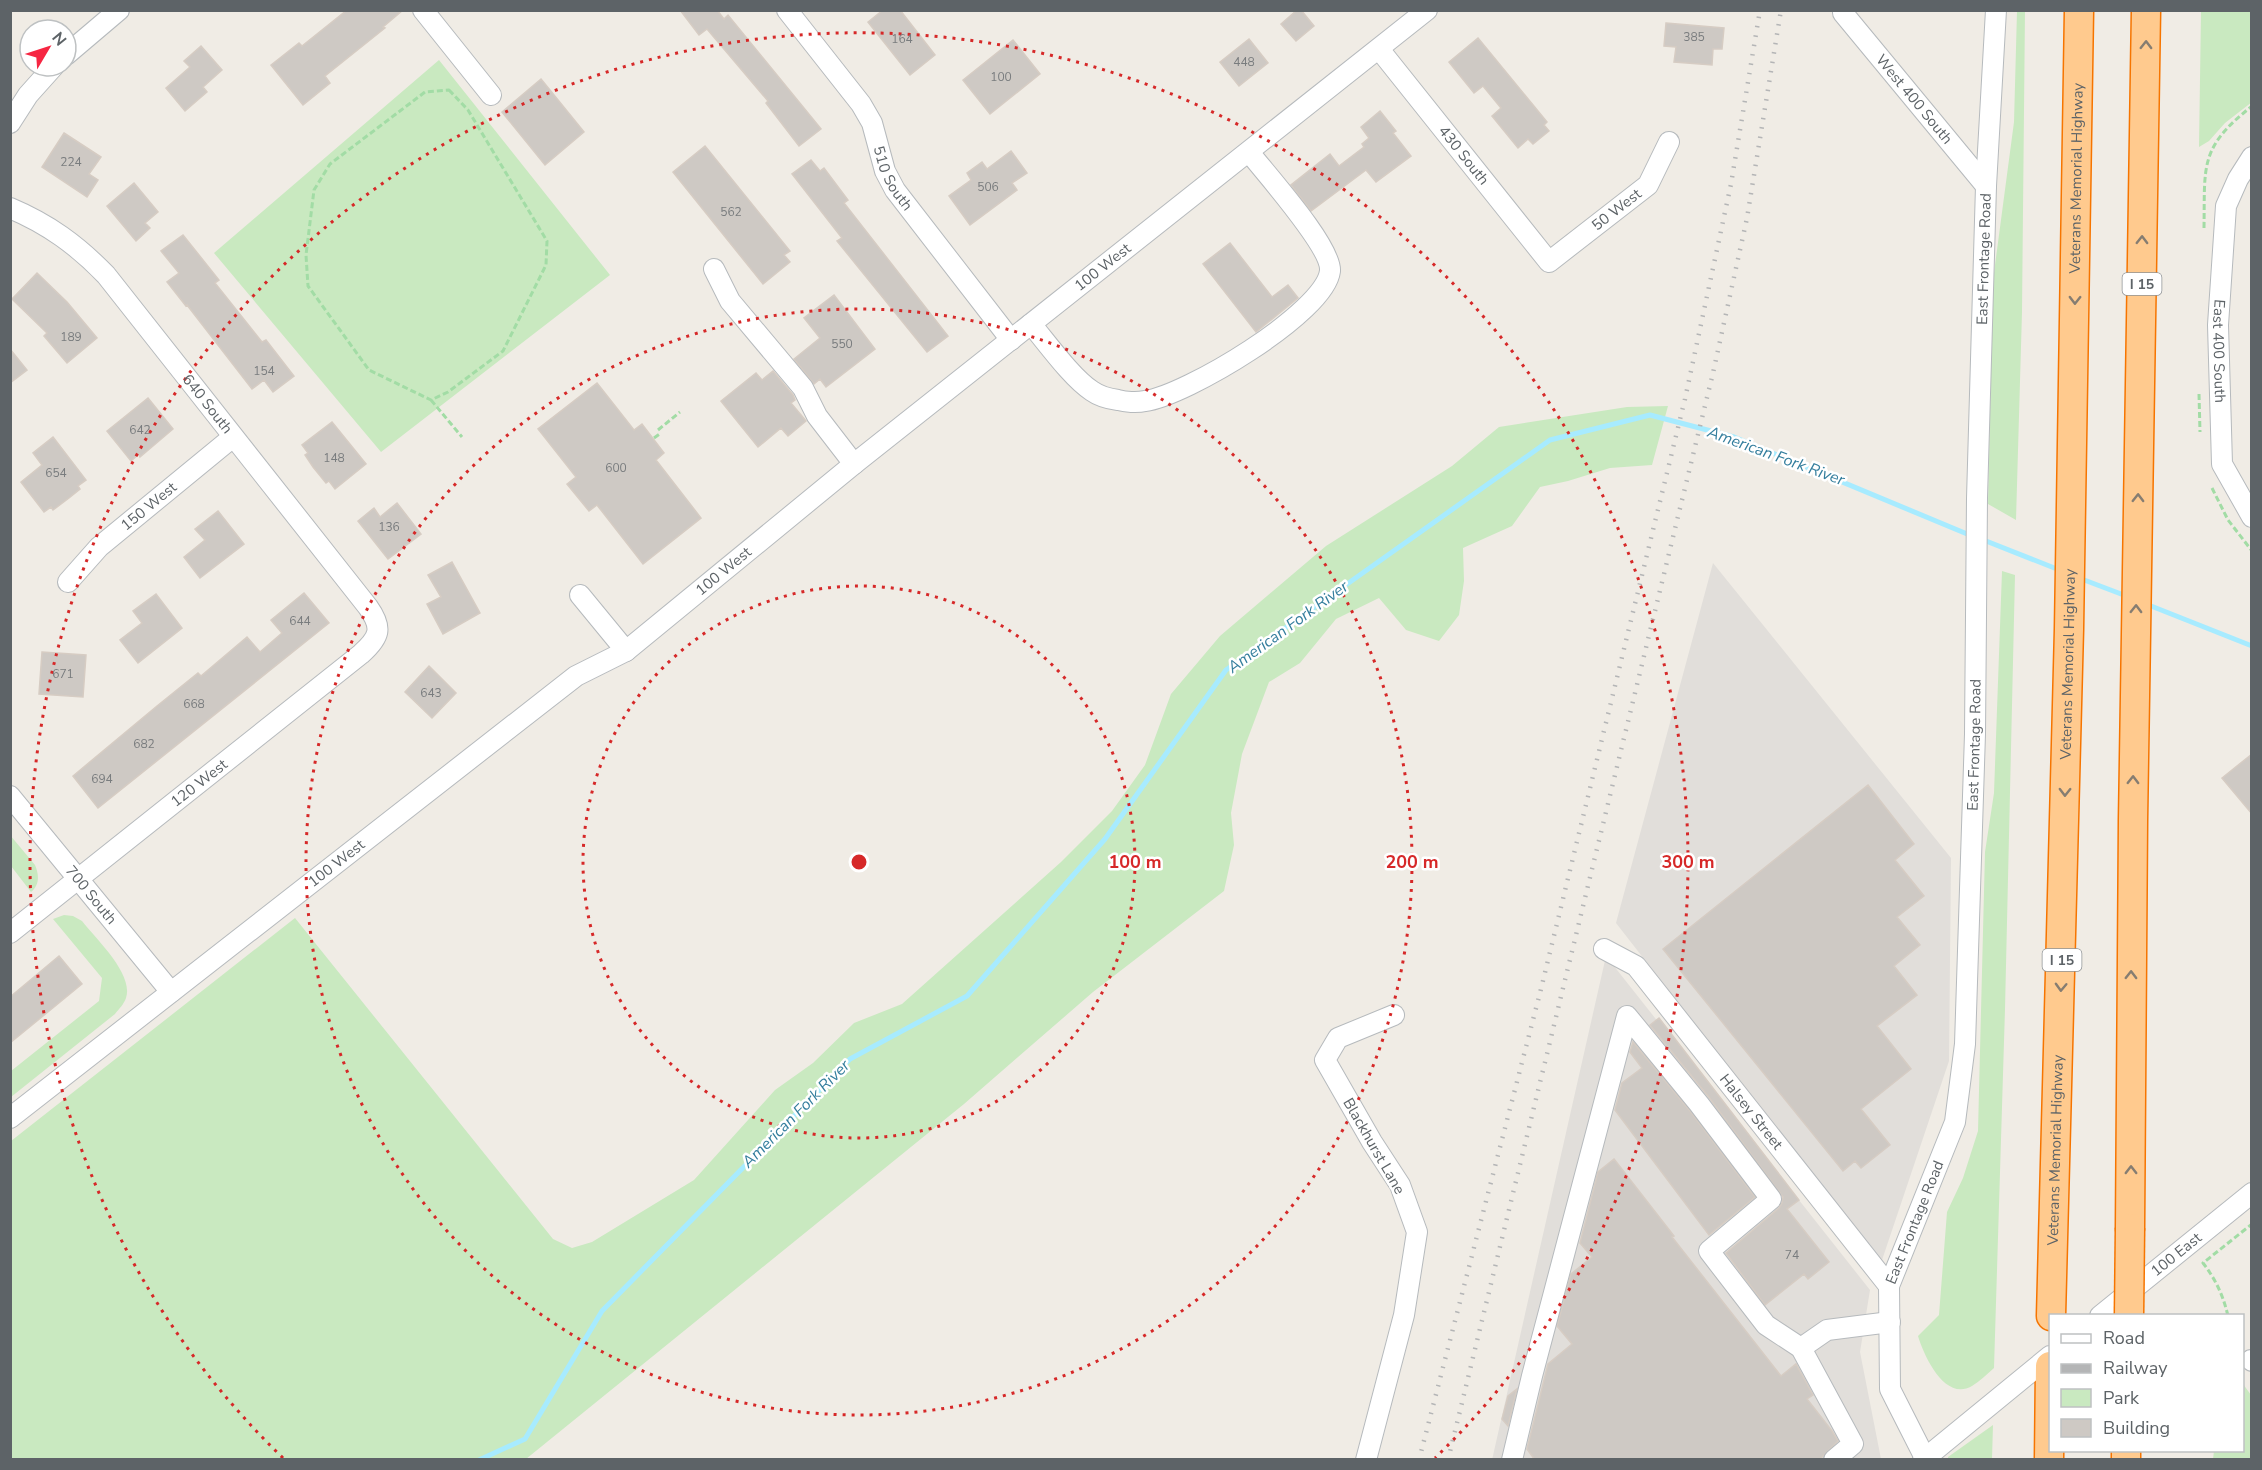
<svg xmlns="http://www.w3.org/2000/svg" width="2262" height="1470" font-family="'Nunito Sans',sans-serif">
<rect width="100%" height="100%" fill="#f0ece5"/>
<path fill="#e1deda" d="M1713,563l238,295 -2,203 -68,202 -265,-340z
M1606,956l264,334 -10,62 21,107 -389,1z"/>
<path fill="#c9e9c0" d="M2017,11h8l-3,301 -6,208 -28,-16 5,-224 21,-158z
M2201,11h50l1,91 -27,21 -16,18 -10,6z
M439,60l171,215 -229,177 -167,-199z
M1668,406l-16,59 -42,3 -42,13 -28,6 -28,39 -49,22 1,33 -5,34 -20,26 -33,-11 -27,-32 -43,21 -36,44 -31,19 -27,72 -11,59 3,32 -10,46 -131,101 -129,112 -438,355h-515v-318l284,-223 258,321 19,9 20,-6 102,-62 81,-90 38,-27 41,-40 48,-19 159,-142 51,-51 33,-46 26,-71 49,-58 106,-90 126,-80 47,-39 128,-20z
M2002,571l13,4 -10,434 -11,359c-7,6 -14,13 -22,18 -27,16 -48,-30 -54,-50l21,-21 8,-103 16,-34 15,-47 7,-279 9,-59z
M10,835l25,30c4,9 5,20 -4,27l-20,-26z
M64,915l9,1 9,5c14,18 52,53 44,77 -2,6 -7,11 -11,16l-104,83v-26l88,-70 3,-23 -49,-59z
M2243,1384l8,11v64h-38l1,-8 28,-1z
M1993,1425l-1,34h-44v-2z"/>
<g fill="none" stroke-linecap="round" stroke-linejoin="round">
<path stroke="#a7ebff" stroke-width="5" d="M1981,539l81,32
M2079,578l50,19
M2146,604l106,42
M479,1460l46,-21 77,-128 248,-252 117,-63 138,-157 121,-169 324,-230 100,-25 84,22 238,99"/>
</g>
<path fill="#cec9c4" stroke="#d6ccc3" stroke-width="1.5" d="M347,10h56l-20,17 2,1 -60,48 5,7 -27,22 -32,-40 28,-22 3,3z
M680,10h37l7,9 4,-4 93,114 -22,17 -33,-43 2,-2 -61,-72 -8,6z
M883,10h17l35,45 -25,20 -42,-53z
M1297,10h4l13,16 -18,15 -15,-17z
M1666,23l58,5 -2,21h-9l-1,16 -38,-3 2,-15 -12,-1z
M1478,38l69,84 -3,3 5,6 -16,13 -5,-5 -10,9 -26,-32 9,-8 -18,-22 -9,7 -25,-31z
M1249,39l19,24 -29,23 -19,-24z
M1013,40l27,34 -50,40 -27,-34z
M201,46l21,24 -19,17 4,5 -22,19 -19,-23 24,-21 -6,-6z
M541,79l43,53 -39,33 -43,-53z
M1380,111l16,20 -3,2 18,23 -35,26 -10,-12 -55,41 -20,-26 39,-31 9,12 25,-19 -2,-3 7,-6 -8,-11z
M64,133l37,24 -12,17 9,6 -11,17 -45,-30z
M705,146l85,105 -6,4 6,7 -27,22 -90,-112z
M1011,151l16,22 -15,10 5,7 -47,35 -21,-29 22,-16 -4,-7 15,-11 5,7z
M811,160l9,11 4,-3 24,32 -4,3 104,133 -21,16 -90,-111 5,-3 -50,-64z
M134,183l24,29 -13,11 5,5 -14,13 -29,-35z
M183,235l36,45 -4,3 47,59 4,-2 28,36 -21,16 -9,-12 -12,9 -65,-84 -1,1 -19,-24 12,-9 -18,-22z
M1230,243l42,54 16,-12 10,13 -42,34 -53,-68z
M37,273l30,29 30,36 -30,25 -23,-27 3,-3 -35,-34z
M834,295l41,54 -49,38 -6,-8 -6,5 -20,-25 26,-21 -16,-20z
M10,349l17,21 -17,13z
M773,371l20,24 2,5 -4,3 15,18 -18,15 -7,-8 -23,19 -37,-46 35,-28 6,7z
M597,383l37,47 8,-6 22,29 -8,7 45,58 -58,46 -46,-59 -8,6 -22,-27 9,-7 -38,-48z
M148,398l25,31 -33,28 -1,-3 -8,7 -24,-30z
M332,422l34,42 -31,25 -6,-8 -3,2 -13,-16 -8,-12 3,-2 -6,-8z
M53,437l33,43 -8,6 2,3 -11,9 -16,12 -2,-3 -7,5 -23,-30 21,-17 -9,-12z
M397,503l24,31 -33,25 -30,-38 16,-13 6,9z
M218,511l26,33 -44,34 -16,-21 21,-17 -10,-11z
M452,562l28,51 -37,21 -16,-30 14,-7 -13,-22z
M304,593l25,30 -231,185 -25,-32 84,-70 41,-33 3,3 46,-39 13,15 22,-19 -11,-13z
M156,594l26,34 -44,35 -18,-23 22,-17 -9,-12z
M42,652l44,3 -3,42 -44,-3z
M429,666l27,27 -24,25 -27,-26z
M2252,754v60l-30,-36z
M1868,785l46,59 -19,16 29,36 -27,21 23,28 -26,21 23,29 -40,31 34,43 -50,40 29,36 -29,23 -6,-7 -12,10 -180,-222z
M59,956l23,28 -72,59v-46z
M1659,1018l140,182 -12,9 42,53 -21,17 -4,-5 -39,31 -39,-52 53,-45 3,-5 1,-6 -75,-101 -58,-71z
M1633,1042l57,69 65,86 -46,38 -94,-125 7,-27 20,-15 -12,-16z
M1614,1159l60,77 -2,1 109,139 15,-12 17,31 -6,4 25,32 6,10 -19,19h-284l-8,-11 21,-85 24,-20 -15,-18 14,-52 21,-17 -12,-14 18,-71z
M1517,1389l-9,37 -6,-7 6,-23z"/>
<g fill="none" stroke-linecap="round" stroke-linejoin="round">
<g stroke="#b6babd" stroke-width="22">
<g id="minor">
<path d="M423,10l68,85"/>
<path id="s1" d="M787,10l74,94 11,19 13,48 10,19 116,150"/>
<path id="s2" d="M1843,13l143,173"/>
<path id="s3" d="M1379,49l170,213 99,-77 21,-43"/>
<path d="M66,55l53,-45"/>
<path d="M10,123l18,-28 26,-29"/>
<path id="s4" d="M2252,157l-14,22 -12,27 -8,119 4,139 30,53"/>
<path id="s5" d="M10,208c38,16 67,37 96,67l262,332c15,21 12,30 -7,47l-351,279"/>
<path d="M714,269l16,32 73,87 14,28 37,48"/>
<path d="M1031,324c16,19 41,54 61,67 7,5 18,8 26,9 7,2 19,3 27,1 40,-5 180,-88 185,-130 2,-24 -64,-97 -81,-119"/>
<path id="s6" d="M68,582l31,-35 134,-110"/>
<path d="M580,595l46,56"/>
<path id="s7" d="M10,796l161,196"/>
<path id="s8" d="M1604,949l32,17 253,320"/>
<path id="s9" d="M10,1118l566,-442 50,-25 228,-187 573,-454"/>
<path id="s10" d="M2100,1316l152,-123"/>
<path d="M1801,1348l26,-18 63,-8"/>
<path d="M2251,1360l1,1"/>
<path id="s11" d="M1925,1458l-35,-69 -1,-103 66,-164 10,-78 10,-310 2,-236 9,-312 10,-176"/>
<path d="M1366,1460l38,-145 13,-83 -17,-47 -28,-43 -47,-82 13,-22 56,-23"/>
<path d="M1512,1460l20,-84 95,-360 72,88 72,95 -62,52 57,74 35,23 52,96 -19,16"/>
<path d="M1923,1460l127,-104"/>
</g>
</g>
<g stroke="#f67500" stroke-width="31">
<g id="highway">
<path d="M2130,1228l3,-407 13,-811"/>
<path id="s12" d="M2051,1316l18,-687 10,-619"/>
<path d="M2049,1460l1,-94"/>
<path d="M2126,1460v-10"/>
</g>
</g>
<path stroke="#a2dca5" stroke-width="3" stroke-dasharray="6 3" stroke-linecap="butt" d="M449,90l19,20 79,131 -1,24 -43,86 -55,41 -17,8 -62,-30 -61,-84 -2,-31 8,-65 16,-26 95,-72z
M2204,228c1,-63 -5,-80 48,-122
M2199,394l1,38
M431,400l31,37
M658,430l22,-18
M654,438l7,-5
M2212,488l16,32 24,31
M2228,1316c-5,-21 -12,-36 -25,-53l49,-39"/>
<use href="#minor" stroke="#fff" stroke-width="20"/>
<use href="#highway" stroke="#ffca8e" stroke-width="28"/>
<path stroke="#b4b5b6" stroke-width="4.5" stroke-dasharray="1.5 8" stroke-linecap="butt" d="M1419,1460l122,-471 144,-590 46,-215 29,-174
M1448,1460l265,-1087 34,-155 34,-208"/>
<g stroke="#f67500" stroke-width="31" stroke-linecap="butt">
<path id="highway-bridge" d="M2129,1316l1,-88"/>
</g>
<use href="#highway-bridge" stroke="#ffca8e" stroke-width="28"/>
</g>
<defs><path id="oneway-chevron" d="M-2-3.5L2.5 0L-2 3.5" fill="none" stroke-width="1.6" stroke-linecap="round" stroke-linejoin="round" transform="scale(1.5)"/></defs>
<g stroke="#867d71">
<use href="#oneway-chevron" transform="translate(2146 45) rotate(-89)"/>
<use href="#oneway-chevron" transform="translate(2142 240) rotate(-89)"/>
<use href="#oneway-chevron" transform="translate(2075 300) rotate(91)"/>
<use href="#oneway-chevron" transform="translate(2138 498) rotate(-89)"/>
<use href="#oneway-chevron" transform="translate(2136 609) rotate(-89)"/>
<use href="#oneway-chevron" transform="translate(2133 780) rotate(-89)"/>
<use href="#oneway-chevron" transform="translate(2065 792) rotate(91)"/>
<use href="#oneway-chevron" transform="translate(2131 975) rotate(-89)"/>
<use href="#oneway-chevron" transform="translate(2061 987) rotate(92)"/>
<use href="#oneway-chevron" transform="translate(2131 1170) rotate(-90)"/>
</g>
<g fill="none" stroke="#d62828" stroke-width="3" stroke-dasharray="3 6">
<circle cx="859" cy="862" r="276"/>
<circle cx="859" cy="862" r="553"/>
<path d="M283 1458A829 829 0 1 1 1435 1458"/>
</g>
<g text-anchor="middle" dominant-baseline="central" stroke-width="5" stroke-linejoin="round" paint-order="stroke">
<g font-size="12" fill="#797c7e">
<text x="1694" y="37">385</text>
<text x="902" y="39">164</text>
<text x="1244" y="62">448</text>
<text x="1001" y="77">100</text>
<text x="71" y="162">224</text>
<text x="988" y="187">506</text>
<text x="731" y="212">562</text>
<text x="71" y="337">189</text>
<text x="842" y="344">550</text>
<text x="264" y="371">154</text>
<text x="140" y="430">642</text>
<text x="334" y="458">148</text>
<text x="616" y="468">600</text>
<text x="56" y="473">654</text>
<text x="389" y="527">136</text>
<text x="300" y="621">644</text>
<text x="63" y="674">671</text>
<text x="431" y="693">643</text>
<text x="194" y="704">668</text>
<text x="144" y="744">682</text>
<text x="102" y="779">694</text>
<text x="1792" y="1255">74</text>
</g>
<g fill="#fff" stroke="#8e9295" stroke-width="1.5">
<rect x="2122.5" y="273" width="39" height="22" rx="4.5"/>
<rect x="2042.5" y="949" width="39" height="22" rx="4.5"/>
</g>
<g font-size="14" font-weight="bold" fill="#5d6367">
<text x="2142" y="284">I 15</text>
<text x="2062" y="960">I 15</text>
</g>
<g font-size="15" fill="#5d6367" stroke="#fff">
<text stroke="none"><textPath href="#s2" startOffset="112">West 400 South</textPath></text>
<text stroke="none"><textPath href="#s3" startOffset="136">430 South</textPath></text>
<text stroke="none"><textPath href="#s1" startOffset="201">510 South</textPath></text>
<text stroke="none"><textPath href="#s12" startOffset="1138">Veterans Memorial Highway</textPath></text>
<text stroke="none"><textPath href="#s3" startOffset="358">50 West</textPath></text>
<text stroke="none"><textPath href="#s11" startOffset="1221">East Frontage Road</textPath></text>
<text stroke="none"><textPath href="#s9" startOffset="1386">100 West</textPath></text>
<text stroke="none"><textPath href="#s4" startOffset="201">East 400 South</textPath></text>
<text stroke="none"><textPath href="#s5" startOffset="282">640 South</textPath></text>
<text stroke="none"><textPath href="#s6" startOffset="111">150 West</textPath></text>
<text stroke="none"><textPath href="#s9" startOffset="900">100 West</textPath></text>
<text stroke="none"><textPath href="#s12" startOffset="652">Veterans Memorial Highway</textPath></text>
<text stroke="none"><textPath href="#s11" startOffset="735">East Frontage Road</textPath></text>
<text transform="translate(199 783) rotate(-38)">120 West</text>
<text stroke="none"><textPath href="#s9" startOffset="414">100 West</textPath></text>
<text stroke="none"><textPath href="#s7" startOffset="128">700 South</textPath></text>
<text stroke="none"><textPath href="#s8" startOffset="222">Halsey Street</textPath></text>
<text transform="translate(1374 1146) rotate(60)">Blackhurst Lane</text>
<text stroke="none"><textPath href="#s12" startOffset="166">Veterans Memorial Highway</textPath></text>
<text stroke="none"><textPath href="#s11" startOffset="249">East Frontage Road</textPath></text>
<text stroke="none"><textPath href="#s10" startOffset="98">100 East</textPath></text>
</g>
<g font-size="16" font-style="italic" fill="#347e9d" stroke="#fff">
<text transform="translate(1776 456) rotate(20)">American Fork River</text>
<text transform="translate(1288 627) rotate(-36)">American Fork River</text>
<text transform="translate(796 1114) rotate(-45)">American Fork River</text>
</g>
</g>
<circle cx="859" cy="862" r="9" fill="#d62828" stroke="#fff" stroke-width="3"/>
<g font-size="18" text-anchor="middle" font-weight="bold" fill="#d62828" stroke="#fff" stroke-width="5" stroke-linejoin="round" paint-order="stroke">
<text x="1135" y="868">100 m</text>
<text x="1412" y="868">200 m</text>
<text x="1688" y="868">300 m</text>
</g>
<rect width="2262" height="1470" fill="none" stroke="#5d6367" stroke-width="24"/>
<rect x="2049" y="1314" width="195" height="138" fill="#ffffff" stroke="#bec1c2" stroke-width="1.5"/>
<rect x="2061" y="1334" width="30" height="9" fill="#ffffff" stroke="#bec1c2" stroke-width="1.5"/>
<text x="2103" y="1344" font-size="18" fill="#5d6367">Road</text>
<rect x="2061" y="1364" width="30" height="9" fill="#b4b5b6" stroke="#bec1c2" stroke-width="1.5"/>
<text x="2103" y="1374" font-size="18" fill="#5d6367">Railway</text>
<rect x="2061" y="1389" width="30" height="18" fill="#c9e9c0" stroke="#bec1c2" stroke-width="1.5"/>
<text x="2103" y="1404" font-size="18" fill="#5d6367">Park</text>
<rect x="2061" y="1419" width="30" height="18" fill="#cec9c4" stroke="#bec1c2" stroke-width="1.5"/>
<text x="2103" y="1434" font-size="18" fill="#5d6367">Building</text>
<g transform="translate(48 48) rotate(51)"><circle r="28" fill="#ffffff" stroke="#bec1c2" stroke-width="1.5"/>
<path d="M0-4.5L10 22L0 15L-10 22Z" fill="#f62642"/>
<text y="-9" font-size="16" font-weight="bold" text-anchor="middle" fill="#5d6367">N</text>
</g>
</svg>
